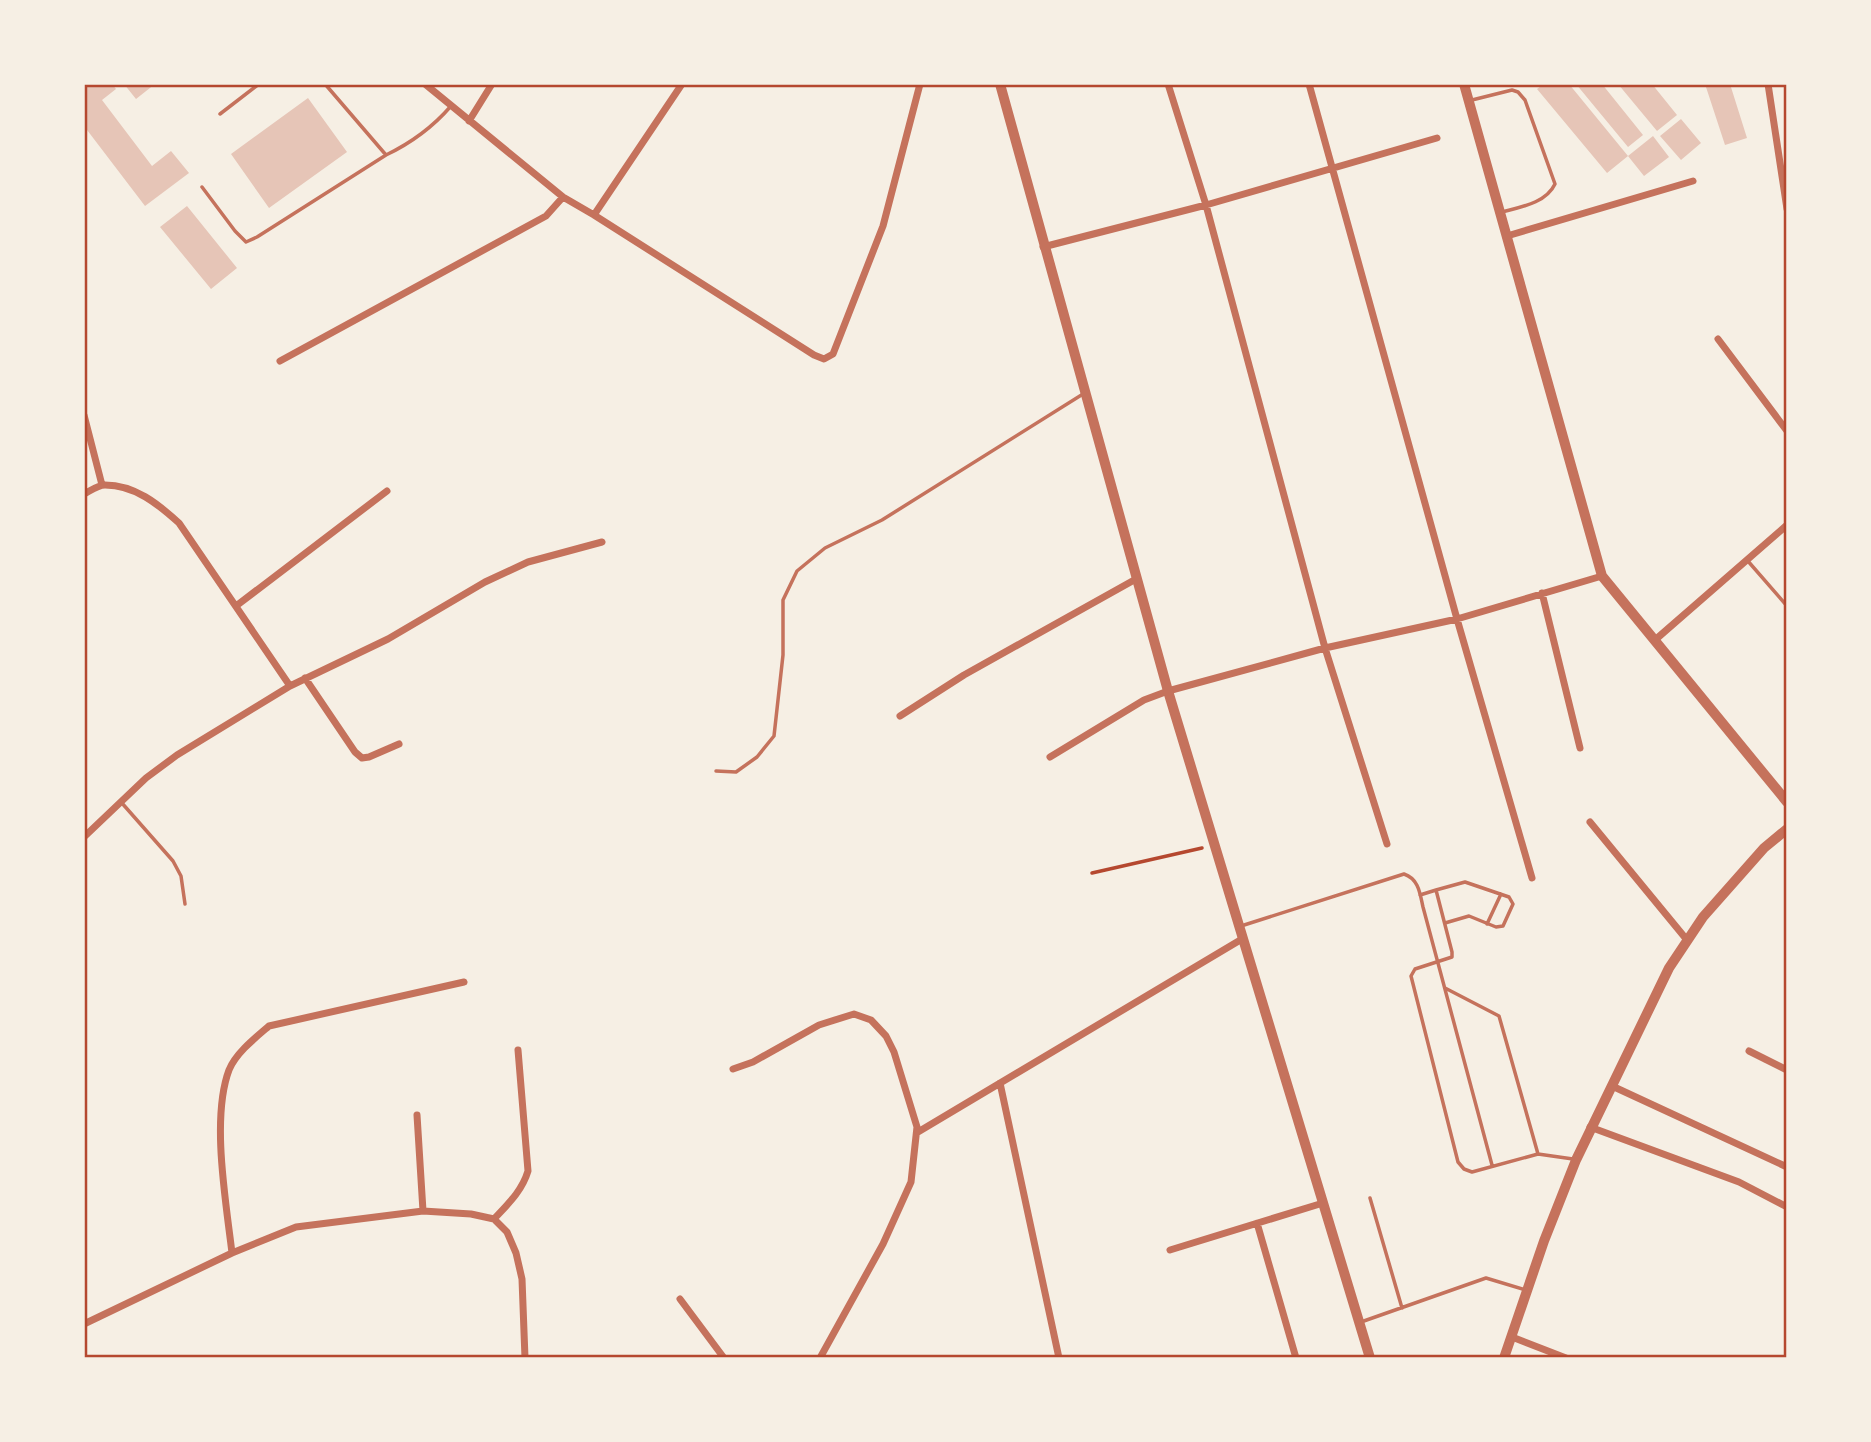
<svg xmlns="http://www.w3.org/2000/svg" width="1871" height="1442" font-family="Inter,sans-serif">
<rect width="100%" height="100%" fill="#f6efe4"/>
<path fill="#e6c5b7" d="M84,84h28l4,5 -14,11 50,66 19,-15 18,22 -44,33 -61,-80z
M124,84h31l-19,15z
M1544,84h25l59,72 -21,17 -70,-84z
M1576,84h26l41,51 -15,12z
M1618,84h34l25,31 -20,16z
M1705,84h25l17,54 -22,7z
M308,98l39,54 -78,56 -38,-54z
M1681,119l20,24 -20,17 -21,-24z
M1653,136l16,21 -25,19 -16,-20z
M187,206l50,62 -26,21 -51,-62z"/>
<g fill="none" stroke-linecap="round" stroke-linejoin="round">
<path stroke="#b5482f" stroke-width="3.5" d="M1092,873l110,-25"/>
<path stroke="#c5725c" stroke-width="3.5" d="M325,84l61,71c25,-12 46,-27 65,-49
M1472,100l40,-10 6,2 7,8 30,84c-9,19 -34,23 -53,28
M220,114l39,-30
M202,187l33,44 11,11 11,-5 129,-82
M1747,560l40,46
M716,771l20,1 21,-15 17,-21 9,-81v-55l14,-29 28,-23 57,-28 201,-126
M121,802l52,59 8,15 4,28
M1436,890l29,-8 44,15 4,7 -10,22 -7,1 -27,-11 -24,7
M1420,895l16,-5 16,62v5l-37,12 -4,7 47,186 6,7 8,3 66,-18 35,5
M1487,924l14,-30
M1241,926l163,-52c15,5 16,20 19,33l69,258
M1445,988l54,28 39,138
M1370,1198l32,110
M1361,1322l125,-44 40,12"/>
<path stroke="#c5725c" stroke-width="7" d="M425,84l138,113 31,18 220,140 10,4 9,-5 50,-128 37,-142
M1168,84l38,121 119,443 62,196
M1309,84l148,535 75,259
M1768,84l19,125
M469,121l23,-37
M594,215l88,-131
M1507,236l186,-55
M1043,247l163,-42 231,-67
M1718,339l69,92
M280,361l266,-145 17,-19
M84,415l18,70
M84,494c6,-3 14,-9 21,-9 30,0 53,19 74,38l111,163 -113,69 -31,23 -62,59
M1542,593l38,155
M236,606l151,-115
M1655,640l132,-115
M305,678l50,74 7,6 7,-1 30,-13
M290,686l98,-47 97,-57 43,-20 74,-20
M900,716l64,-41 172,-96
M1050,757l94,-57 24,-9 157,-43 132,-29 145,-43
M1590,822l97,118
M1749,1051l38,19
M733,1069l20,-7 66,-37 35,-11 17,6 15,16 8,16 23,75 -6,55 -28,62 -63,114
M1000,1083l59,275
M1612,1086l175,81
M417,1115l6,96
M1590,1127l149,55 48,25
M918,1132l324,-193
M494,1219c14,-15 28,-28 34,-48l-10,-121
M1257,1223l39,135
M1170,1250l153,-47
M232,1253c-6,-51 -21,-135 -3,-183 7,-17 26,-32 40,-44l195,-44
M680,1299l44,59
M84,1324l148,-71 64,-26 127,-16 48,3 23,5 13,13 9,21 6,26 3,79
M1512,1337l54,21"/>
<path stroke="#c5725c" stroke-width="10" d="M1000,84l168,607 202,667
M1464,84l138,492 185,226
M1504,1358l40,-117 32,-81 93,-192 34,-51 61,-69 23,-19"/>
</g>
<rect width="1871" height="1442" fill="none" stroke="#f6efe4" stroke-width="172"/>
<rect x="86" y="86" width="1699" height="1270" fill="none" stroke="#b5482f" stroke-width="2.5"/>
</svg>
